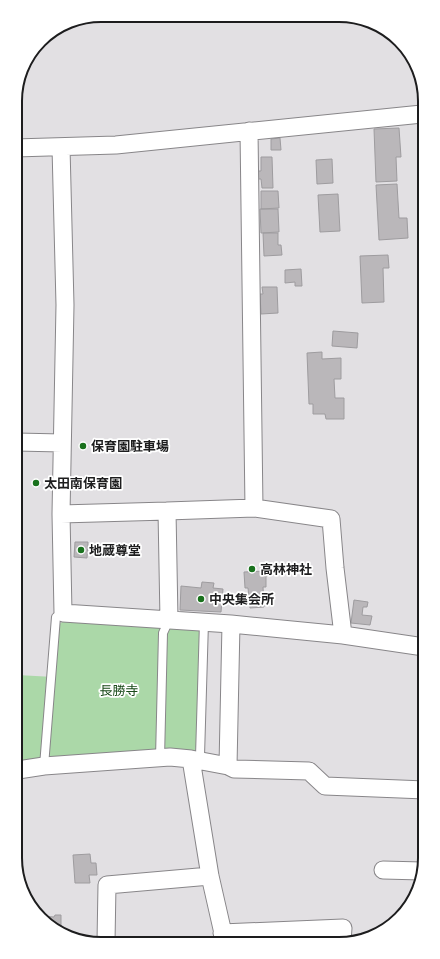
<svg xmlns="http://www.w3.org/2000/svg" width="440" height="959" font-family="'Open Sans','Noto Sans JP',sans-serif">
<rect width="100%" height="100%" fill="#e2e0e3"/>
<path fill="#abd8a8" d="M69,617l131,10 -3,115 -3,13 -176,10 -1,-90 37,2 4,-52z"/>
<path fill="#bab7ba" stroke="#9e9c9f" d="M399,128l2,29h-5l1,24 -21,1 -2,-53z
M280,138l1,12h-10v-11z
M261,157h11l1,31h-11l-1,-9h-3l-1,-8h4z
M332,159l1,24 -16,1 -1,-24z
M397,184l2,34h8l1,20 -29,2 -3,-55z
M261,191h17l1,17 -18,1z
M338,194l2,37 -20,1 -2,-37z
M260,209h18l1,23 -18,1z
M263,233h15v12h3l1,10 -18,1z
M388,255l1,13h-6l1,34 -22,1 -2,-47z
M301,269l1,17h-7v-4l-10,1v-13z
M262,287h15l1,26 -17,1 -1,-20h3z
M333,331l25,2 -1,15 -25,-2z
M322,352v7l19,-1v21h-7l1,19h9v21h-18l-1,-5h-12v-10h-4l-2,-51z
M75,542h13l-1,16 -13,-1z
M266,571v16h-3l1,20 -14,1 -2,-20h-3l-1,-16z
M202,582l12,1 -1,5 10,1 -2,23 -41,-2 1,-24 20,2z
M354,600l14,2 -1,5h-4l-1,8 10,1 -2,9 -19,-2z
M90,854l1,9h5l1,12h-8l1,8h-15l-2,-28z
M55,915h6v16l-17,-9 -4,-6 14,1z"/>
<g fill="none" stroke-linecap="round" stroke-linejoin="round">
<g stroke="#888689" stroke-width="10">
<path id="lane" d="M160,758l3,-125 6,-13
M202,761l-2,-5 4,-134
M44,766l12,-149 7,-4"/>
</g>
<g stroke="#888689" stroke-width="19">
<path id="street" d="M61,147l4,158 -4,209 2,99 168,11 112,11 81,12
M15,148l101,-3 306,-31
M16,442l46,1
M254,508l77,11 4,49 8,67
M61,514l106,-3
M169,620l-2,-109 87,-3 -5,-377
M191,759l19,117 15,66
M228,766l6,3 75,2 16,15 100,4
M18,770l26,-4 126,-9 21,2 37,7 3,-142
M383,870l39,1
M222,933l121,-5 -1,13
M106,942l1,-57 103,-9"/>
</g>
<use href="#lane" stroke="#fff" stroke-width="8"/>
<use href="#street" stroke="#fff" stroke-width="17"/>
</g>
<g fill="#19711d" stroke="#fff" stroke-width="1.5">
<circle cx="83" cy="446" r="4"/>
<circle cx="36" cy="483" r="4"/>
<circle cx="81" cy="550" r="4"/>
<circle cx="252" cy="569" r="4"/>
<circle cx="201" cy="599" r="4"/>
</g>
<g text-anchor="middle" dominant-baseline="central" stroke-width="3.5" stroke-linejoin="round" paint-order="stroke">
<g font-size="13" font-weight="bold" fill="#1d1d1e" stroke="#fff" text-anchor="start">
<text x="91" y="446">保育園駐車場</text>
<text x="44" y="483">太田南保育園</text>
<text x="89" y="550">地蔵尊堂</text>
<text x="260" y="569">高林神社</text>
<text x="209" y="599">中央集会所</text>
</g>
<g font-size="13" fill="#194a19" stroke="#fff">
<text x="119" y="690">長勝寺</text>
</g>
</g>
<path d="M0 0H440V959H0ZM101 22H339A79 79 0 0 1 418 101V858A79 79 0 0 1 339 937H101A79 79 0 0 1 22 858V101A79 79 0 0 1 101 22Z" fill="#fff" fill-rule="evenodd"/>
<path fill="none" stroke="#1d1d1e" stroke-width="2" d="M101 22H339A79 79 0 0 1 418 101V858A79 79 0 0 1 339 937H101A79 79 0 0 1 22 858V101A79 79 0 0 1 101 22Z"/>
</svg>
